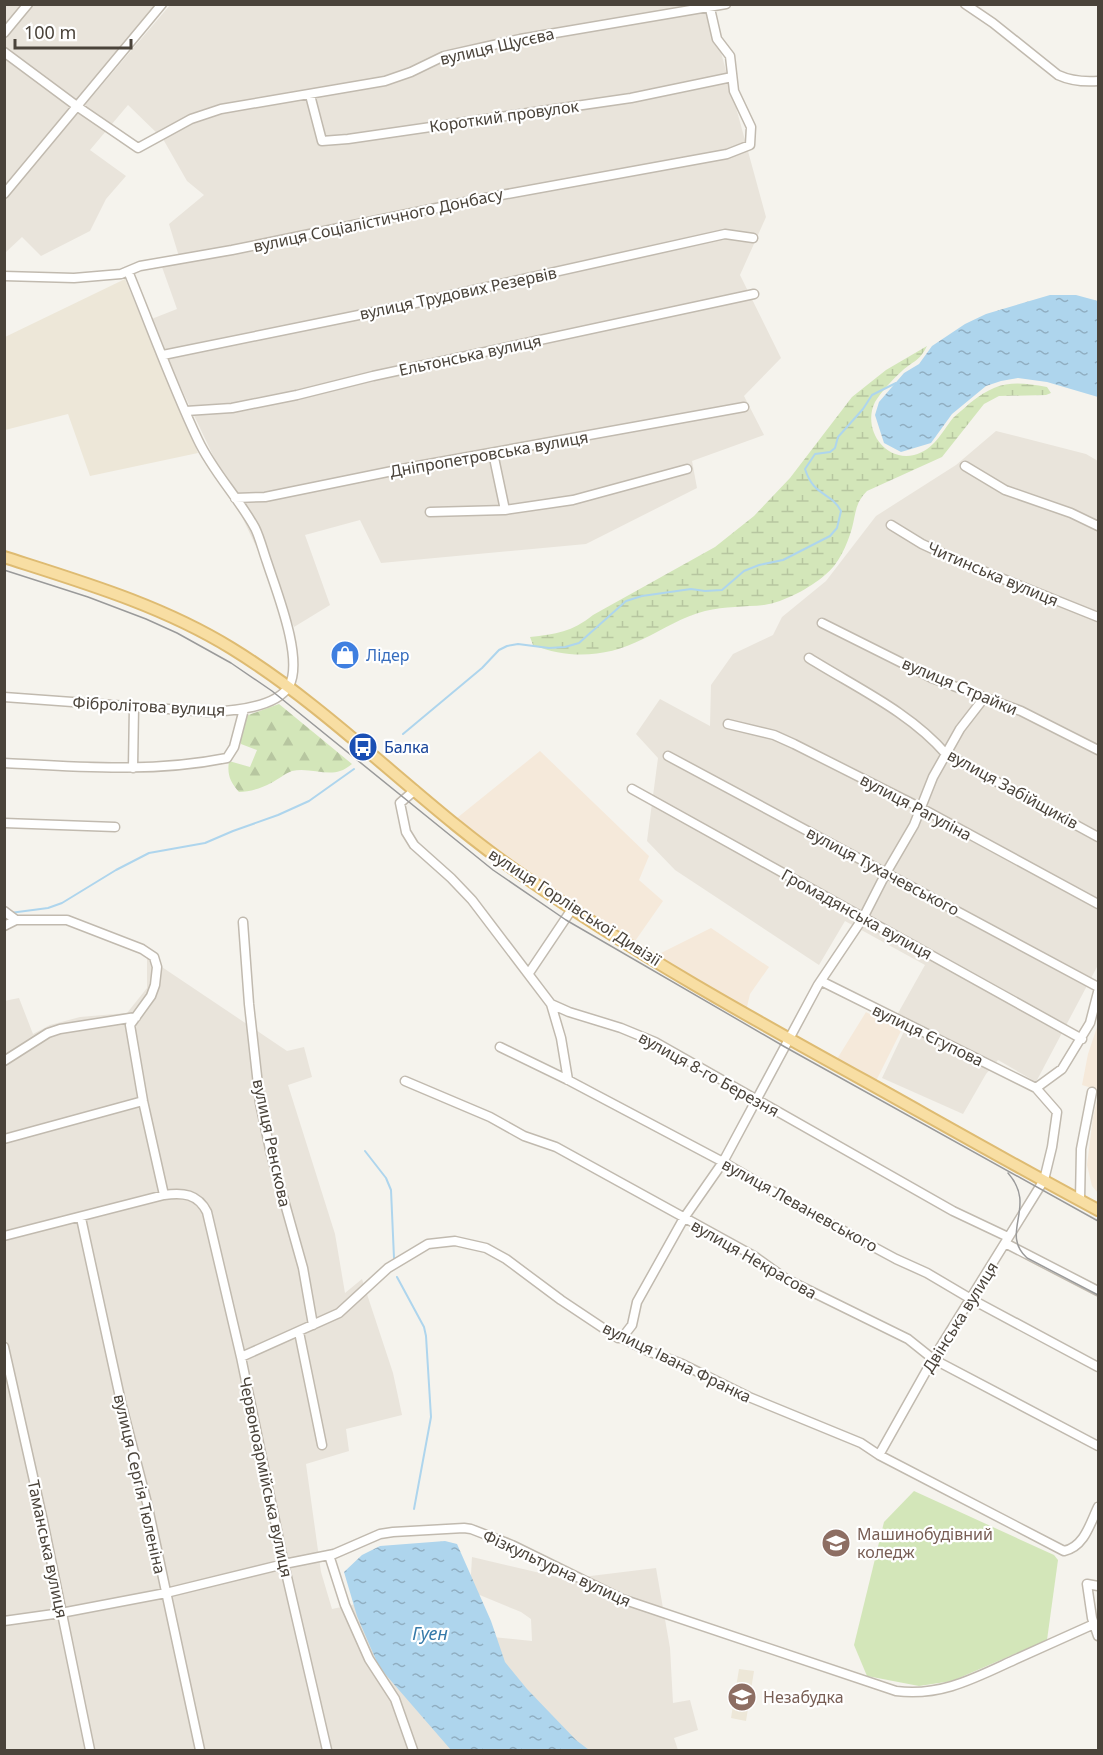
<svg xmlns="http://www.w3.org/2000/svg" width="1103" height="1755" font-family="'Noto Sans',sans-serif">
<defs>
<pattern id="forest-firs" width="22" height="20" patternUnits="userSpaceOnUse" patternTransform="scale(1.5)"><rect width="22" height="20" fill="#d3e6b9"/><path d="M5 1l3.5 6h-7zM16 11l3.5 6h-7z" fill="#b7c6a0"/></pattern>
<pattern id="wetland-marsh" width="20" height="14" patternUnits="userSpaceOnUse" patternTransform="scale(1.5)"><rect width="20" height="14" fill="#d3e6b9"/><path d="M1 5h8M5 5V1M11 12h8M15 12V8" fill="none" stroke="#b7c6a0"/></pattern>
<pattern id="water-ripples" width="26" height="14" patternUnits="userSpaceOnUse" patternTransform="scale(1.5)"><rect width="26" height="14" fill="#aed5ed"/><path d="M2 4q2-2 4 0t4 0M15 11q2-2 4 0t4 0" fill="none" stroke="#90aec1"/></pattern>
</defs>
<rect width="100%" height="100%" fill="#f5f3ed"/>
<path fill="#e9e4db" d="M5,5h154l-154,183z
M170,5h538l58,212 -26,58 41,83 -37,38 20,39 -72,26 5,27 -111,56 -205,19 -21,-43 -55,15 25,70 -36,22 -145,-307 28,-11 -15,-42 19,-4 -12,-39 35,-29 -17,-14 -24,-42 -35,-34 -38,45 36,26 -20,23 -16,32 -49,25 -19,-19 -17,16v-54z
M996,431l90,23 12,7v504l-62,117 -38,-22 -12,14 -23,40 -81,-36 26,-55 -11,-8 28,-50 -80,-44 -26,44 -144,-95 -28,-29 11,-83 -22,-24 24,-35 50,27 1,-41 22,-31 40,-19 9,-18 44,-36 50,-65 80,-51z
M147,957l140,94 17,-4 8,30 -24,8 47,149 10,59 17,-14 31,94 9,42 -56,14 3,22 -43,13 15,108 11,37 24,-5 107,30 69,7 -1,-22 -10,-7 -51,-21 2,-34 94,22 90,-11 14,80 3,55 17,-3 8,30 -24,8 4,12h-673l-1,-749 15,-3 14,36 17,-9 30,-8 47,-4 20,-25z"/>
<path fill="#f5e9da" d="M540,751l109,105 -10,24 24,21 -30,43 -101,-67 -75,-59z
M711,928l58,39 -19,27 -4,17 -91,-55z
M866,1012l35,19 -25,50 -39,-22z
M1098,1024v66l-16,-5 6,-31z
M1098,1095v98l-6,-7 -5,-21 6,-48z"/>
<path fill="#ede7d8" d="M125,279l73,174 -108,23 -22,-62 -63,16v-93z
M739,1669l15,2 -8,50 -15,-3z"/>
<path fill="#d3e6b9" d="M914,1491l140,64 4,5 -11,80 -95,41 -33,5 -52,-10 -13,-31 30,-123z"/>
<path fill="url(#forest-firs)" d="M279,704l73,60c-4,3 -8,6 -12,7 -14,5 -32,-4 -48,0 -8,3 -13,8 -21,12 -9,5 -22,9 -32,9 -9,-11 -12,-17 -10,-31l21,6 7,-17 -16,-6 -1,-26z"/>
<path fill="url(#wetland-marsh)" d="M927,346c-8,16 -13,14 -25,25 -9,8 -21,21 -27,31 -13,26 9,60 39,53 20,-5 27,-22 39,-37 5,-5 12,-10 17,-15 28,-22 43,-22 77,-16l4,6 -5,2 -47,1 -15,8 -42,53 -75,34c-12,12 -11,22 -15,37 -5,17 -13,36 -27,47 -15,13 -41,27 -61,30 -19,2 -39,1 -59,6 -23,6 -41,18 -62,28 -36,18 -72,21 -110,6l-3,-8c26,-3 42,-5 63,-22l122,-68 39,-31 36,-38 62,-81 34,-27z"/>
<path fill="url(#water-ripples)" d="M1050,295h26l22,6v96l-51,-15 -29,-4 -17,3 -15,5 -34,28 -21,29 -30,9 -17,-9 -9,-28 4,-13 25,-29 15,-9 13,-18 33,-22 21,-10z
M445,1541l12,3 34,77 14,41 22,27 49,51 13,10h-138l-72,-83 -22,-51 -13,-44 18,-17 18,-9z"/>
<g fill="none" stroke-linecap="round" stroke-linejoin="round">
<path stroke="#aed5ed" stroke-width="2" d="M403,734l79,-66 17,-18 8,-4 11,-2 31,4 16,-1 14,-4 47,-42 16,-5 49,-7 14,2 17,-1 22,-19 15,-6 24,-5 47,-24 7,-8 4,-17c-11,-20 -27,-14 -36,-42l10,-15 15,-2 5,-4 3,-11 25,-28 9,-14 24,-12
M10,913l38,-5 14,-5 54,-33 33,-17 56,-10 28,-12 45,-16 31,-14 45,-32
M365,1151l21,27 5,12 3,68
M397,1277l27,50 2,9 5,81 -17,92"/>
<g stroke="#c1baaf" stroke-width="11">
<path id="minor" d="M965,4l28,19 65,52c13,6 26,7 40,6
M4,33l24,-29
M4,52l74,55 60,41 53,-29 30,-10 164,-28 26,-9 33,-16 76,-17 206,-35
M310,95l12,46 26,-2 283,-41 101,-21
M4,194l158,-190
M4,276l70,2 47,-4 19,-8 92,-16 253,-52 242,-44 23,-9 1,-18 -17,-36 -4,-35 -13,-17 -8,-35
M163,355l235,-48 327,-73 28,4
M186,411l46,-3 65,-13 76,-19 381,-82
M493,453l12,57
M965,466l40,24 66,23 27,13
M235,498l30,-1 147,-30 332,-60
M430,512l75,-2 68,-10 114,-31
M891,525l31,19 39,18 137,55
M822,623l110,55 89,33 77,39
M809,658c46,29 101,54 137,96l152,83
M4,697l205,15c23,-1 67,-4 80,-26 15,-27 -13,-96 -22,-124 -4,-11 -7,-24 -12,-34 -17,-31 -42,-56 -57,-88 -26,-55 -47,-113 -70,-169
M728,724l46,11 20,9 127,64 177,96
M668,756l430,231
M4,763c75,4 149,10 223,-5l7,-11 10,-38
M133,768l1,-62
M632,789l450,250
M415,790l-15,13 6,29 8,13 37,33 21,22 79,104 18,8 52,16 34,14 298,169 55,26
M4,823l111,4
M4,911l12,9
M243,922l6,82 11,99 11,51 32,114 10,57
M4,926l12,-6h51l75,29 12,8 3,10 -2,18 -4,11 -21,29 13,76 21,94
M529,973l43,-64
M821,981l215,107
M551,1004l10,34 7,42
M500,1047l68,33 155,82 71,42 102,55 31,14 44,26 127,68
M4,1061l44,-28 12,-4 76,-12
M405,1081l85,36 34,19 32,11 198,109 32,23 122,60 25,20 165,87
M4,1139l139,-38
M1080,1200l1,-51 11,-57
M81,1218l40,184 26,101 53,247
M4,1236l160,-41c19,-3 34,-1 43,17l34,145 43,207 43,186
M1005,1243l93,48
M299,1332l23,113
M622,1338l10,-13 5,-23 47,-84 39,-56 95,-177 45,-67 23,-45 28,-48 19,-48 13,-23 14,-25 24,-31
M4,1347l39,174 47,229
M241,1357l98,-44 49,-45 40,-24 27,-3 31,7 20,11 55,41 57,38h4l26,13 34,13 67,33 112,46 18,12 185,96c20,-4 26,-27 34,-44
M879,1455l54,-96 111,-179 8,-33 5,-35 -21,-24 26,-19 28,-46 8,-31
M329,1555l16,50 24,54 26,40 18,51
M1098,1586l-11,-2 5,34 6,18
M4,1621l57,-8 105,-20 118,-29 50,-10 46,-20 13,-2 71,-4 7,1 41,16 110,54 274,92c44,6 79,-13 118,-31 27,-12 53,-24 80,-36"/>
</g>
<g stroke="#debb72" stroke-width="14">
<path id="major" d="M4,557c78,25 157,48 227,91 106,65 191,159 294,229 109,76 226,141 342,205 77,43 154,87 231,128"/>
</g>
<use href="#minor" stroke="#fff" stroke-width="8"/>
<use href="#major" stroke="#f8dea3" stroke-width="10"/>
<path stroke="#9a9a9a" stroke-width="1.5" d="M4,570l84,27 58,22 31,14 54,30 41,28 221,179 73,50 219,127 313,174
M1008,1173c30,34 -9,59 19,85l71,37"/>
</g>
<defs>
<g id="shop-disc" transform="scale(1.5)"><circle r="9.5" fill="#3f7fe0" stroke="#fff"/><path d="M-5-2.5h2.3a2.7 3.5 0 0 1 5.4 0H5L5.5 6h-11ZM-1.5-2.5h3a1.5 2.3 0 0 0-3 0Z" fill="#fff"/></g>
<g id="bus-disc" transform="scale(1.5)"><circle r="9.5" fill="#1a4fb4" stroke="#fff"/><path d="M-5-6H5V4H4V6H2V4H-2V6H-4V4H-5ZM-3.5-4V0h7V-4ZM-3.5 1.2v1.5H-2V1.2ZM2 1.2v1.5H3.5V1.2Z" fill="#fff"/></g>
<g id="university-disc" transform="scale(1.5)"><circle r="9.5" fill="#8d6e63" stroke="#fff"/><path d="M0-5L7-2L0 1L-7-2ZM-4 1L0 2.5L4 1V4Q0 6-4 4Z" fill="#fff"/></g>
<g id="school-disc" transform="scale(1.5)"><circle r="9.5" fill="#8d6e63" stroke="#fff"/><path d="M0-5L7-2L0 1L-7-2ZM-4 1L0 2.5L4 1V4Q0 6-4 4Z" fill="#fff"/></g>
</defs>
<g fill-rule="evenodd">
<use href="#shop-disc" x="345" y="655"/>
<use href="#bus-disc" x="363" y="747"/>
<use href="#university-disc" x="836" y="1543"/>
<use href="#school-disc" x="742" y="1697"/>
</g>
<g text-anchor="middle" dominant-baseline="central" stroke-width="4.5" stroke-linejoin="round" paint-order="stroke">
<g font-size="16" fill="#4a433a" stroke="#fff">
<text transform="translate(497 46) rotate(-13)">вулиця Щусєва</text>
<text transform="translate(504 116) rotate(-8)">Короткий провулок</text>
<text transform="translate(378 220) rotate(-12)">вулиця Соціалістичного Донбасу</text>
<text transform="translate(458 293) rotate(-12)">вулиця Трудових Резервів</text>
<text transform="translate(470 355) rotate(-12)">Ельтонська вулиця</text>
<text transform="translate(489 454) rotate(-10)">Дніпропетровська вулиця</text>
<text transform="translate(993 574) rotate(23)">Читинська вулиця</text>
<text transform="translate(960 686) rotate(23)">вулиця Страйки</text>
<text transform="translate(149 706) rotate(3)">Фібролітова вулиця</text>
<text transform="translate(1013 789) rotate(29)">вулиця Забійщиків</text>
<text transform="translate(916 807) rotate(28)">вулиця Рагуліна</text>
<text transform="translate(883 871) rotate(28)">вулиця Тухачевського</text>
<text transform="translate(575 907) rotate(33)">вулиця Горлівської Дивізії</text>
<text transform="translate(857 914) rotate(29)">Громадянська вулиця</text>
<text transform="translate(928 1035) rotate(26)">вулиця Єгупова</text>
<text transform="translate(709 1074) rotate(29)">вулиця 8-го Березня</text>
<text transform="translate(272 1143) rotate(78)">вулиця Ренскова</text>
<text transform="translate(800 1205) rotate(29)">вулиця Леваневського</text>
<text transform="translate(754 1259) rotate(30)">вулиця Некрасова</text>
<text transform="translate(960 1317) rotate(-58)">Двінська вулиця</text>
<text transform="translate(677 1362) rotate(26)">вулиця Івана Франка</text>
<text transform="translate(266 1477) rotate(78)">Червоноармійська вулиця</text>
<text transform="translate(140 1484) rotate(77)">вулиця Сергія Тюленіна</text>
<text transform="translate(48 1549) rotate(78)">Таманська вулиця</text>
<text transform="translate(557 1568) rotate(25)">Фізкультурна вулиця</text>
</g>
<g font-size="16" fill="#366cbe" stroke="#fff" text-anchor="start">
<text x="366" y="655">Лідер</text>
</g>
<g font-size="16" fill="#164399" stroke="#fff" text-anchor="start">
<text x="384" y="747">Балка</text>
</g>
<g font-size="16" fill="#785e54" stroke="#fff" text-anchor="start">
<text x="857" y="1534">Машинобудівний<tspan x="857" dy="18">коледж</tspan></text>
<text x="763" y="1697">Незабудка</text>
</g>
<g font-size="18" font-style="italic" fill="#367aa9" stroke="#fff">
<text x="430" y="1633">Гуен</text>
</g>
</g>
<rect width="1103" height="1755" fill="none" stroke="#4a433a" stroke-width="12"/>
<path d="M15 39v9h116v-9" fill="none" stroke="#4a433a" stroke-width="3"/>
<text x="24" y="39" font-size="18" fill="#4a433a" stroke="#ffffff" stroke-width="4.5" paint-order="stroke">100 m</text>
</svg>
